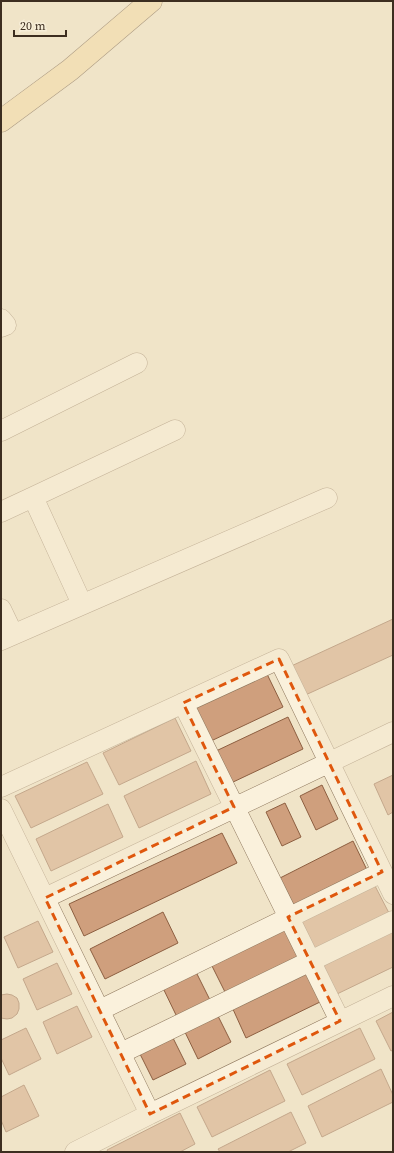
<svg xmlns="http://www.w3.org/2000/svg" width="394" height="1153" font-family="'Source Serif 4',serif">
<rect width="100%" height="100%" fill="#f0e4c8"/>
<path fill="#cf9f7d" stroke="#8d5f41" d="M393,619v36l-92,42 -14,-29z
M267,674l16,33 -72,34 -16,-33z
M288,717l15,32 -72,34 -15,-32z
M175,718l16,33 -72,34 -16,-32z
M196,761l15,33 -72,34 -15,-32z
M87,762l16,32 -72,34 -16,-32z
M393,775v37l-5,3 -14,-31z
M322,785l16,34 -22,11 -16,-34z
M285,803l16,34 -19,9 -16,-34z
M108,804l15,33 -72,34 -15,-32z
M222,833l15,30 -153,73 -15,-32z
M353,841l15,31 -73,36 -15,-30z
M374,884l16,31 -74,36 -15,-31z
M163,912l15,31 -73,36 -15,-30z
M38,921l15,31 -35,16 -14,-31z
M284,927l15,31 -73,36 -15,-30z
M393,929v38l-56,27 -15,-30z
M57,963l15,31 -35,16 -14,-31z
M195,970l15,30 -33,17 -15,-31z
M305,971l15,31 -74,36 -14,-31z
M7,994l5,1 5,3 2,5v6l-2,5 -5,4 -5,1 -6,-1v-23z
M77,1006l15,31 -35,17 -14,-32z
M216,1012l15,30 -33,17 -15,-31z
M393,1012v38l-2,1 -15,-30z
M26,1028l15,31 -32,16 -8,-17v-18z
M360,1028l15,31 -73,36 -15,-31z
M171,1034l15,30 -33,16 -15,-30z
M381,1069l12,26v7l-71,35 -14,-31z
M270,1070l15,31 -73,36 -15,-30z
M24,1085l15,31 -33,16 -5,-12v-23z
M291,1112l15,31 -18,9h-68l-2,-3z
M180,1113l15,31 -15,8h-72l-1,-2z"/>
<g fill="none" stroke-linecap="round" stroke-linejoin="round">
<g stroke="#8d765c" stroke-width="21">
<path id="street" d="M1,319l5,6 -5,2
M1,431l136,-68
M1,512l32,-15
M82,604l-49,-107 142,-67
M1,609l12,25
M1,640l326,-142
M183,703l157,318
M1,787l278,-128 114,235
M1,809l149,305 243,-118
M45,898l348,-166
M100,1010l282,-138
M121,1053l272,-132
M75,1152l75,-38"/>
</g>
<g stroke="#5b4430" stroke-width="23">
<path id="primary" d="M1,121l69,-51 81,-69"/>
</g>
<use href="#street" stroke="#faf1dc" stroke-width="20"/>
<use href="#primary" stroke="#f3d9a0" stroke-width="22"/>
</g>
<path d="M0 0H394V1153H0ZM279,659l103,213 -94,45 52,104 -190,93 -105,-216 189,-91 -51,-104z" fill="#f0e4c8" fill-opacity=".55" fill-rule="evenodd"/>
<path fill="none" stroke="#df570d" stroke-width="3" stroke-dasharray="8 5" stroke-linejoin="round" d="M279,659l103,213 -94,45 52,104 -190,93 -105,-216 189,-91 -51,-104z"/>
<rect width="394" height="1153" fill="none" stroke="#3d2e20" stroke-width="4"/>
<path d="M14 30v6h52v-6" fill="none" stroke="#3d2e20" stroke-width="2"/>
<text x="20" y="30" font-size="12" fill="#3d2e20" stroke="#f7eed8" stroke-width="3" paint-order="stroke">20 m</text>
</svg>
